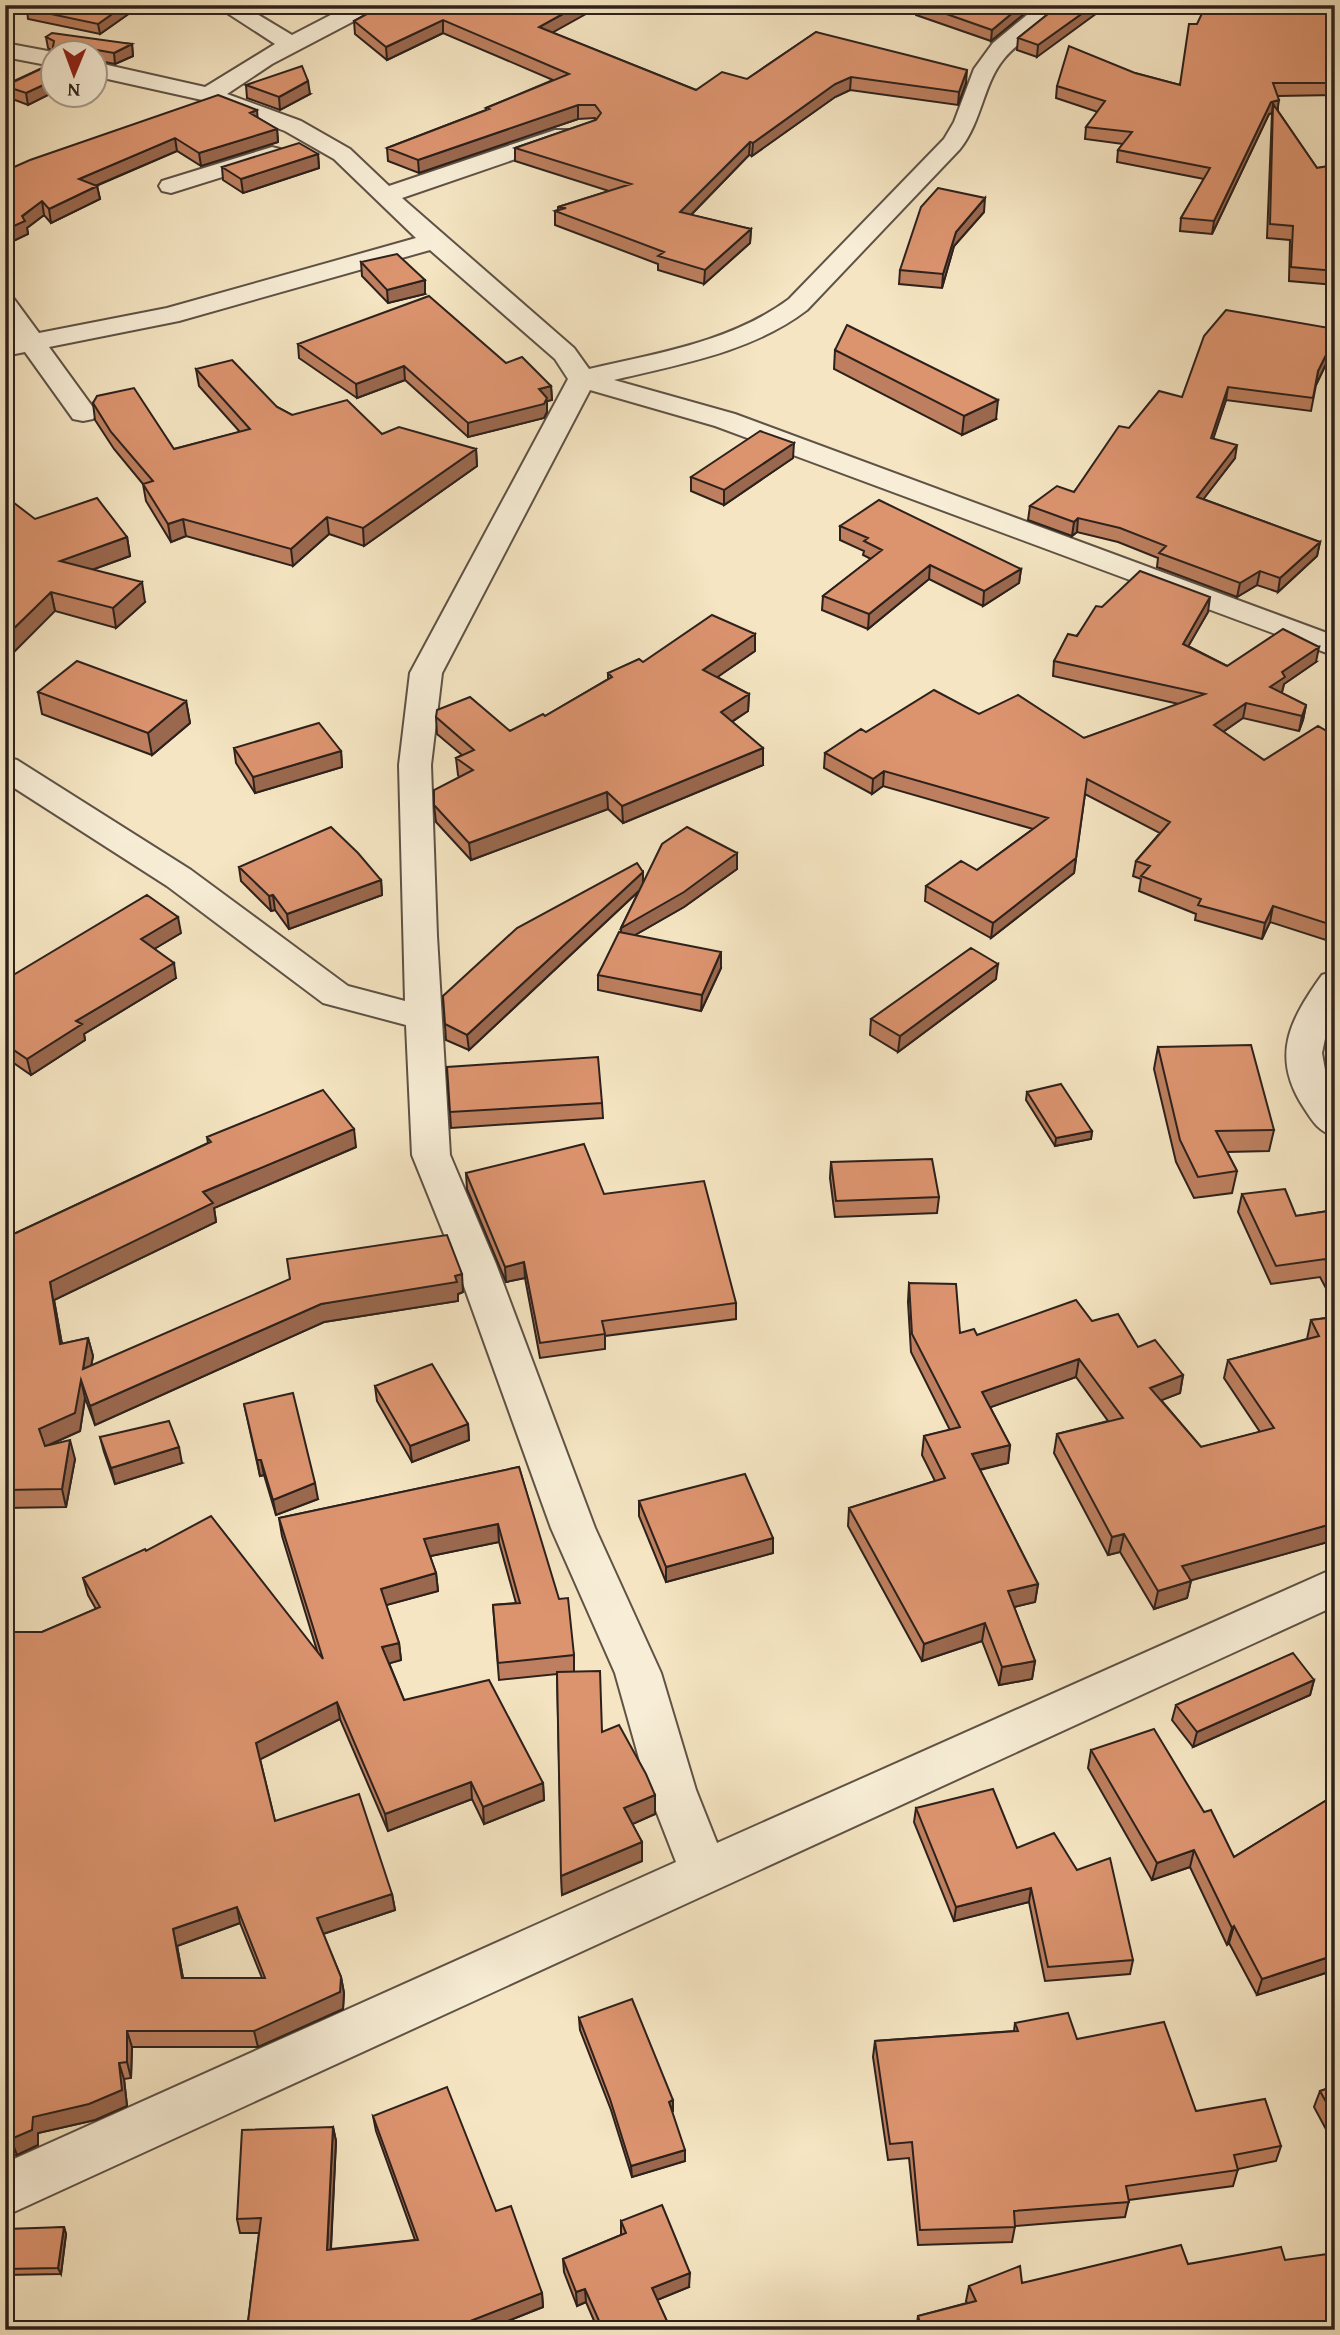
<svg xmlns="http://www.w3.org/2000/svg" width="1340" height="2335" font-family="'Gentium Book Plus',serif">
<rect width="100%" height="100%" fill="#f5e5c2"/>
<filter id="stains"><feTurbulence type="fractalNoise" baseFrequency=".00286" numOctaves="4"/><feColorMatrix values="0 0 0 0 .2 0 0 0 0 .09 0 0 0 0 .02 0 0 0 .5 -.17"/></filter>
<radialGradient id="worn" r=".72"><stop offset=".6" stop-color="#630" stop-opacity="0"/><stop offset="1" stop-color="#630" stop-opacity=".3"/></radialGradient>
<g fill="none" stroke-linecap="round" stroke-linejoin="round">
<g stroke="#5f5246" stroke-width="4">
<path id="minor" d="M215,5h27l50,30 58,-30h28l-3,5 -103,54 -45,30 74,27 49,28 39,37 166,-56h16l4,5 -4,5 -169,58 172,150 15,21c68,-16 142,-27 200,-70l155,-160 10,-17 20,-53 19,-26 46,-38h25c-16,22 -45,34 -61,55 -20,25 -21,61 -43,89l-153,161c-55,42 -127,54 -193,70l121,34 600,222v20l-620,-230 -125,-36 -148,283 -11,92 6,171 13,219 46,109 99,264 66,145 35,117 21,53 618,-275v38l-1330,610v-53l671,-301 -28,-72 -33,-117 -64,-145 -95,-264 -44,-109 -6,-130 -83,-22 -156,-117 -162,-104v-25l12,3 174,110 157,116 57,15 -6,-236 11,-92 158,-294 -13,-20 -125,-109 -251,71 -130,26 48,66 -4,6 -10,2 -10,-2 -48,-67 -20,4v-16l10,-2 -10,-14v-27l9,2 25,34 128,-25 249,-70 -82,-79 -49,-28 -83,-31 -108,-24v-14l111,25 70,-43z
M5,43l48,9 -1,14 -47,-9z
M272,147l8,2 4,5 -4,5 -109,34 -9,-2 -3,-5 3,-5z
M1335,971v40l-8,18 -5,24 5,28 8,15v40c-16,-4 -22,-14 -31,-28 -34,-52 -14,-88 18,-133z"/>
</g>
<use href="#minor" fill="#f8eed7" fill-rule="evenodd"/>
</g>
<path fill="#bd7f5f" stroke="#2d211c" stroke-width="2" fill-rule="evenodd" d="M383,5l170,28 143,57 51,-11 69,-47 150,51 -8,22 -108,-15 -15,7 -83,59 -3,-1 -58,60 60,14 -1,14 -46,41 -46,-14v-6l-103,-39v-14l3,-1v-3l51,-16 -94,-30v-13l81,-28 -1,-2 -17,1 -159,54 -31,-12 -1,-13 99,-38v-2l67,-28 -110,-47 -56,27 -32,-26 -1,-13z
M917,5h118l-44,36 -75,-26z
M137,8l-37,26 -72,-15 -1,-10z
M1335,9v86l-57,1v15l39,57 18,-3v120l-46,-4 1,-41 -23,-2 5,-125 -3,1 -57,120 -32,-3 1,-13 23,-39 -87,-17 1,-12 5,-6 -38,-5 1,-12 12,-15 -42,-14 1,-12 78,-13 45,12 17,-61z
M1053,10l-16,47 -20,-7 1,-12z
M46,37l86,7 1,12 -18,8 -21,-4v-8h-42v41l-24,12 -21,-8 -2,-12 46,-21 2,-13 -5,-3z
M246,85l64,9 -30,16 -33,-12z
M258,118l19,11 1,13 -77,24 -24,-15 -81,35h1l3,13 -49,24 -7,-8 -17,13 1,6 -21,10h-2v-73z
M318,154l1,14 -76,25 -20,-13 -1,-13z
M984,212l-30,34 -12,42 -43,-4 1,-14z
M361,262l64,32 -37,9 -26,-27z
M298,344l208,19 45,23 1,14 -5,1v11l-3,6 -76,19 -63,-57 -48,18 -58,-40z
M1335,345l-19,40 -5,26 -85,-11 -13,38 22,20 -32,41 117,43 -3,14 -39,36 -21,-7 -20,12 -80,-30 1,-9 -40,-16 -41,-10 -5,4 -44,-16 2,-14 44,-14 55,-64 53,-31z
M835,350l161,69 -34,16 -128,-66z
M196,369l81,38 15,8 90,19 94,15 1,17 -113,80 -35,-12 -36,32 -107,-30 -15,6 -25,-41 -3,-17 -29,-35 -19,-29 -2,-17 81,46 66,-17 -41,-46z
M793,458l-69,47 -33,-14v-14z
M35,519l92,18 3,19 -36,13 51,33 -29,26 -61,-17z
M840,526l181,43 -2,14 -36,23 -54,-27 -61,50 -46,-19 1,-14 48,-37 -8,-4 1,-4 -24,-11z
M1102,607l106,5 -20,34 39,20 89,-4 -32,22 -2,8 -1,1 25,12 -3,15 -4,11 -56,-13 -20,14 41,28 71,-24v207l-65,-21 -8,17 -67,-19 1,-6 -57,-23 2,-12 -8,-3 3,-15 24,-28 -75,-39 -11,79 -83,65 -66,-37 1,-15 51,-16 56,-41 -150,-43 -11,8 -48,-26 1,-15 41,-21 113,-18 105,24 95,-34 -126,-28 1,-15z
M755,651l-38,26 32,17 -1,17 -16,11 31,43 -140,58 -15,-14 -137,51 -35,-38 -2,-17 25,-28 -1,-2 -2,-17 6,-3 -25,-21 -1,-17 74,14 35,-15 63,-37v-6l35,-11z
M38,692l148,9 4,22 -38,32 -110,-41z
M234,748l107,3 1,16 -87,26 -19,-30z
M737,853v16l-53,38 -49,28 86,33 -20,43 -103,-21v-15l23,-42v-5l18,-37 -170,159 -23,-10 -3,-44 200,-124v11z
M239,867l142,13 1,15 -93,34 -14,-19 -4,1 -30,-30z
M181,933l-27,16 22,29 -92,56 1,6 -54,35 -26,-18v-77z
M996,979l-98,73 -28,-17 1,-16z
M1158,1047l116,83 -5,21 -42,1 10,19 -5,22 -38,5 -18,-36 -22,-93z
M447,1067l155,36 1,15 -152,10z
M1027,1092l65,39 -1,8 -36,7 -29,-46z
M207,1137l149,10 -142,61 2,14 -162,78 8,44 26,-6 5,18 -2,10 372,-74 -5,2v7l-134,21 -229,103 -10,-27 -5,33 -31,14 26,14 -9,48 -61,1v-273l11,-2 192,-90z
M831,1162l108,35 -2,16 -102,4 -5,-39z
M466,1173l138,21 132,109v16l-131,17v13l-65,9 -15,-80 -19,4 -39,-93z
M1242,1194l54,22 39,-6v95l-15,-28 -49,7 -33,-72z
M909,1283l51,50 17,2 115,-14 46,26 45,28 -3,18 -19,7 40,47 59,-15 -36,-54 4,-18 79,-21 4,-19 24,-3v223l-144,40 -4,18 -33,11 -34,-57 -12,3 -54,-102 3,-19 51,-13 -32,-44 -86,30 20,38 -2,18 -28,7 58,114 -3,18 -21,5 21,54 -3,18 -33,6 -17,-44 -60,20 -74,-135 1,-18 86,-27 -13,-26 2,-19 26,-6 -39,-78 -3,-50z
M375,1386l93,38 1,16 -57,22 -35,-61z
M244,1404l74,95 -42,16 -12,-40 -4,1z
M100,1437l82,26 -67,21 -11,-32z
M519,1467l55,188v17l28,60 53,82 -23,10 10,18v19l-80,34 -5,-221 -58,6 -6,-75 23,-2 -17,-61 -69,14 6,17 2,18 -52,14 13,38 2,17 -12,3 15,37 139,83 1,17 -60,24 -12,-25 -84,32 -48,-112 -80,40 15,62 117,73 3,16 -72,24 18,43 3,16 -1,16 -85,38h-126l-1,31 -7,1 3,27 -32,14 -57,13v12l-21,10 -12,1v-339l5,-1 32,-184 54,-23 -8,-14 -5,-17 63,-27 172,103 -36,-118 -3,-18zM240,1923l22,55h-79l-6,-32z
M639,1501l134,37v15l-107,29 -27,-66z
M1314,1680l-4,15 -117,52 -21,-27 4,-15z
M1091,1750l113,62 30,45 101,-62v175l-78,25 -28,-52 -2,2 -37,-78 -38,13 -64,-112z
M1335,1762v19l-5,-5z
M916,1808l101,40 116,112 -3,14 -85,7 -16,-79 -75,19 -40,-99z
M579,2018l93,94 13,49 -53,16 -21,-67 -31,-80z
M1015,2023l62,16 119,72 85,35 -5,15 -38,8 -5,17 -104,14 -4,17 -110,9 -3,16 -94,3 -9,-87 -21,2 -15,-103 2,-16 139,-10z
M1335,2086v60l-21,-39 6,-16z
M373,2116l123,95 46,82 1,14 -58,23h-238l12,-97h-19l-3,-14 96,-92 3,14 -5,108 84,-9 -39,-109z
M621,2221l68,66 -32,13 14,30h-73l-12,-28 -9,4 -13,-34 -1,-13 58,-24z
M64,2227l2,7 -5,40 -56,1v-43z
M1285,2260l50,70h-419l2,-14 49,-13 -1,-2 3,-15 53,-3 166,-19z"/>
<path fill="#9a684e" stroke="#2d211c" stroke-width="2" d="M125,5h12v3l-37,26 -2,-10z
M579,5h23l-63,35v-13z
M1022,5h13l-44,36 1,-11z
M1094,5h14l-71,52 1,-12z
M443,20v13l-56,27 -1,-13z
M132,44l1,12 -18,8 -1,-11z
M967,70l-1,13 -8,22 1,-13z
M851,77l-1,13 -15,7 -83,59 1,-13 82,-59z
M52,81v12l-24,12 -2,-12z
M308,81l2,13 -30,16 -1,-13z
M1279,100l-2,13 -4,-9 -1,9 -3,1 -57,120 2,-13 57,-119z
M578,105v14l-159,54 -1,-13z
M257,110l1,12 -8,-9z
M277,129l1,13 -77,24 -2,-13z
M175,138l2,13 -96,41 -2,-13z
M750,142l-1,13 -69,71v-14z
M318,154l1,14 -76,25 -2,-14z
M97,186l3,13 -49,24 -2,-14z
M985,198l-1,14 -30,34 -12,42 1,-14 13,-42z
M42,201l2,14 -17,13 1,6 -21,10 -2,-14z
M751,229l-1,14 -46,41 1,-14z
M425,280v14l-37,9 -1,-13z
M1335,337v8l-19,40 2,-14z
M404,366l1,14 -48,18 -1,-14z
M551,386l1,14 -5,1v11l-3,6 -76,19v-14l71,-34z
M1228,387l-2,13 -17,52 2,-14z
M998,400l-2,19 -34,16 2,-19z
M794,443l-1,15 -69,47v-15z
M1237,445l-2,13 -40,52 2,-13z
M476,449l1,17 -113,80 -1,-18z
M327,517l2,17 -36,32 -2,-17z
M1078,518l-1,14 -5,4 2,-14z
M183,519l3,17 -15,6 -3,-18z
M127,537l3,19 -66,24 -4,-19z
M1320,542l-3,14 -39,36 2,-14z
M930,565l-1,14 -61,50 1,-15z
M1021,569l-2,14 -36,23 1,-15z
M1260,571l-3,14 -20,12 3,-14z
M142,582l3,20 -29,26 -3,-20z
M51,592l4,19 -50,50v-24z
M1210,597l-2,15 -27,47 2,-15z
M755,634v17l-52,36v-17z
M1319,647l-3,15 -32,22 -2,8 -15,10 3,-15 12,-15z
M749,694l-1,17 -28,18 1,-17z
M186,701l4,22 -38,32 -4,-22z
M1246,703l-3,15 -32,22 3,-15z
M1306,705l-3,15 -4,11 3,-15z
M763,748v17l-140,58 -1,-17z
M341,751l1,16 -87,26 -2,-16z
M884,771l-1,15 -11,8 1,-15z
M607,792l1,17 -137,51 -2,-17z
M737,853v16l-53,38 -63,36v-15z
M1076,858l-2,15 -83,65 2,-15z
M643,872v15l-174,163 -2,-15z
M381,880l1,15 -93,34 -2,-15z
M273,895l2,15 -4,1 -2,-15z
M1273,906l-3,16 -8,17 3,-16z
M178,917l3,16 -37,22 -3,-16z
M721,952v16l-20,43 1,-16z
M174,963l2,15 -92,56 1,6 -54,35 -4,-16 49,-38z
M998,964l-2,15 -98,73 2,-16z
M354,1129l2,18 -142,61 2,14 -162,78 11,62 -5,-18 -10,-62 153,-90z
M1092,1131l-1,8 -36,7 1,-8z
M524,1262l1,16 -19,4 -1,-15z
M462,1274l1,18 -5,2v7l-134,21 -229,103 -5,-19 231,-102z
M88,1338l5,18 -6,32 -4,-19z
M1079,1359l-3,18 -96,34 2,-19z
M1183,1375l-3,18 -33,13 3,-18z
M81,1380l4,18 -5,33 -36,16 -5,-18z
M468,1424l1,16 -57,22 -2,-16z
M70,1440l5,19 -9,48 -4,-18z
M1010,1445l-2,18 -39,9 3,-18z
M179,1447l3,16 -67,21 -4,-16z
M257,1460h4l3,15 -4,1z
M315,1483l3,16 -42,16 -3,-15z
M1335,1523v17l-157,44 4,-18z
M498,1524l1,18 -73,15 -2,-18z
M1124,1534l-4,18 -12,3 4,-18z
M773,1538v15l-107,29v-15z
M436,1573l2,18 -55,15 -2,-17z
M1191,1581l-4,17 -33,11 4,-18z
M1038,1584l-3,18 -29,7 2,-18z
M985,1623l-3,18 -60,20 2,-17z
M399,1643l2,17 -17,5 -2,-18z
M1035,1661l-3,18 -33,6 3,-18z
M1314,1680l-4,15 -117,52 4,-15z
M337,1702l3,17 -81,41 -3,-17z
M471,1782l1,17 -84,32 -3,-17z
M543,1783l1,17 -60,24 -1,-17z
M655,1795v19l-31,14v-20z
M642,1842v19l-80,34 -1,-19z
M1194,1850l-4,17 -38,13 5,-17z
M1031,1888l-2,14 -75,19 2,-14z
M392,1894l3,16 -75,25 -3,-17z
M237,1907l3,16 -63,23 9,48 -4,-16 -9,-49z
M1234,1926l-5,17 -2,2 5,-17z
M1335,1955v15l-78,25 5,-16z
M341,1977l3,16 -1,16 -85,38 -4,-16z
M127,2031l5,16 -1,31 -4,-16z
M119,2063l5,16 3,27 -32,14 -57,13v12l-21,10 -6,-16 22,-22z
M673,2100v12l-4,-10z
M333,2127l3,14 -6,123 -3,-14z
M685,2150v11l-53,16 -1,-11z
M64,2227l2,7 -5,40 -3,-6z
M690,2273l-1,14 -37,15v-14z
M585,2289l1,13 -9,4 -1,-14z
M542,2293l1,14 -58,23h-38z"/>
<path fill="#dc946f" stroke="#2d211c" stroke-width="2" fill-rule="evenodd" d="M32,5h93l-27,19 -71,-15z
M383,5h196l-40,22 157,63 26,-18 25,7 69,-47 151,38 -8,22 -108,-15 -16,7 -82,59 -3,-1 -70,70 71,17 -46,41 -47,-14 6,-4 -109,-41 11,-3 -8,-1 73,-23 -116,-36 81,-28 5,-7 -6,-8h-17l-160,55 -31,-12 102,-39 -3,-1 83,-34 -126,-54 -57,27 -32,-26z
M921,5h101l-30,25z
M1058,5h36l-56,40 -20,-7 35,-28z
M1206,5h109l20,4v74h-62l6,17 -8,2 -57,119 -33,-3 29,-50 -92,-18 14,-18 -46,-5 19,-26 -48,-15 12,-40 66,27 45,12 9,-61h8z
M52,33l80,11 -18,9 -23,-4 -1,3h-38l2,-11 -8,-4z
M52,52v29l-26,12 -21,-7 46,-22z
M302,66l6,15 -29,16 -33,-12z
M218,95l39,15 -7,3 27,16 -78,24 -24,-15 -96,41 18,7 -48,23 -7,-8 -20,15 3,5 -20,9v-59l25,-11z
M1273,104l44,64 18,-3v106l-44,-4 2,-41 -23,-2z
M299,143l19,11 -77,25 -19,-12z
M938,188l47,10 -29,34 -13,42 -43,-4 21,-63z
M397,254l28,26 -38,10 -26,-28z
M429,296l77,67 16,-6 29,29 -12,3 8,9 -3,6 -76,19 -64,-57 -48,18 -58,-40z
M1226,310l109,19v8l-17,34 -5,27 -85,-11 -17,51 26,7 -40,52 123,45 -40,36 -20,-7 -20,12 -81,-30 7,-7 -46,-18 -42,-10 -4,4 -44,-16 27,-20 17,6 45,-66 10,2 30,-37 23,6 22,-61z
M847,325l151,75 -34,16 -129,-66z
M232,360l45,47 15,8 55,-15 35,34 17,-7 77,22 -113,79 -36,-11 -36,32 -108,-30 -15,5 -25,-40 10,-3 -42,-49 -18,-29 4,-7 37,-8 40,61 76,-20 -54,-60z
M760,431l34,12 -70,47 -33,-13z
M5,496l30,23 62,-21 30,39 -67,24 82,21 -29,26 -62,-16 -46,45z
M879,500l142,69 -37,22 -54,-26 -61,49 -46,-18 59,-46 -18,-9 4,-3 -28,-12z
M1140,571l70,26 -27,47 44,22 56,-37 36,18 -37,25 3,5 -15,10 36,18 -4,11 -56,-13 -32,22 50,35 54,-34 17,10v190l-62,-20 -8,17 -67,-18 3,-6 -60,-23 9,-10 -14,-5 34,-39 -83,-43 -11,79 -83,65 -67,-37 35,-25 16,9 71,-52 -164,-47 -11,8 -48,-26 36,-24 5,3 68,-42 45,24 39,-19 66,43 121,-44 -151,-33 14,-27 9,2 19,-30 6,1z
M712,615l43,19 -52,36 46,24 -28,18 42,36 -141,58 -15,-14 -138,51 -35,-38v-15l39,-20 -17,-12 18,-8 -38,-33 1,-7 33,-13 40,34 33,-17 2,2 67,-39 -4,-4 31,-14 4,3z
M77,661l109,40 -38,32 -110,-41z
M319,723l22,28 -88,26 -19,-29z
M331,827l27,26 23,27 -94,34 -14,-19 -4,1 -30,-29z
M687,827l50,26 -53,39 -63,36 41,-84z
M637,863l6,9 -176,163 -22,-11 -2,-28 74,-68z
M147,895l31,22 -37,22 33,24 -98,58 6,3 -55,35 -22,-15v-64z
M619,932l102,20 -19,43 -104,-20z
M971,948l27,16 -98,72 -29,-17z
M1251,1045l23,85 -58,1 21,40 -39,6 -18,-37 -22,-93z
M598,1057l4,46 -152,9 -3,-45z
M1061,1084l31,47 -36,7 -29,-46z
M323,1090l31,39 -151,63 10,11 -163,79 10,62 28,-6 -5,31 207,-90 -3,-20 160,-24 15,39 -7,2 2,6 -136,22 -231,102 -9,-26 -6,33 -36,16 6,17 25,-6 -8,49 -57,1v-255l11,-2 195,-91 -4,-5z
M584,1144l20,50 100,-13 32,122 -134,18 3,13 -65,9 -16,-81 -19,5 -39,-94z
M932,1159l7,38 -103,4 -5,-39z
M1285,1189l11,27 39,-6v68l-10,-19 -49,7 -34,-72z
M909,1283l47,1 4,49 14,-4 3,6 99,-35 16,21 26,-7 20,33 17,-7 28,35 -33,13 51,59 73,-19 -46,-68 91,-24 -8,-16 24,-3v206l-153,43 9,15 -33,10 -34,-57 -12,3 -55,-103 66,-16 -44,-59 -97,33 28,53 -38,9 66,130 -30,7 27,70 -33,6 -17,-44 -61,21 -75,-136 96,-30 -21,-42 36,-9 -48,-93z
M432,1364l36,60 -58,22 -35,-60z
M293,1393l22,90 -42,17 -12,-40h-4l-13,-56z
M169,1421l10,26 -68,21 -11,-31z
M519,1467l40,132 9,-1 6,57 -76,8 -5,-58 27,-2 -22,-79 -74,15 12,34 -55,16 18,54 -17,4 22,53 85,-20 54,103 -60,24 -12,-25 -86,32 -48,-112 -81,41 19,78 84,-27 33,100 -75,24 24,59 -1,15 -86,39h-127v31l-8,1 3,27 -33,14 -56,13 -1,13 -21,9 -6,1v-323l5,-1 -5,-17v-167h37l58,-25 -17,-29 62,-29 1,2 65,-35 112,143 -44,-141zM237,1907l28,71h-83l-9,-49z
M745,1474l28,64 -107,29 -27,-66z
M1293,1653l21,27 -117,52 -21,-27z
M600,1671l2,61 17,-7 27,49 9,21 -31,13 18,34 -81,34 -4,-204z
M1154,1729l50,83 7,-2 23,47 101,-62v160l-73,24 -28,-53 -2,2 -38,-78 -37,13 -66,-113z
M993,1789l24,59 37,-15 23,37 33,-12 23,102 -85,7 -17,-79 -75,19 -40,-99z
M632,1999l41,101 -4,2 16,48 -54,16 -21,-67 -31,-81z
M1068,2013l9,26 87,-17 32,89 69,-12 16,47 -47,9 4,15 -112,16 3,16 -115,9 1,16 -95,3 -8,-88 -22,2 -15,-103 143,-10 -3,-8z
M1335,2086v32l-15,-27z
M447,2087l49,124 15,-5 31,87 -95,37h-7l-1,-4 -47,4h-145l14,-112 -24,1 5,-89 91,-3 -6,123 91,-10 -45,-124z
M662,2205l28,68 -38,15 19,42h-68l-18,-41 -9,3 -13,-33 63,-26 -5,-12z
M64,2227l-6,41 -53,1 1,-40z
M1181,2245l7,19 93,-17 4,13 50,-7v77h-413l-4,-14 58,-15 -7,-15 51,-20 2,17z"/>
<rect width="1340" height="2335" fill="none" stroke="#f5e5c2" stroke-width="28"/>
<rect x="7" y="7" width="1326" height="2321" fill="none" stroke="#2d211c" stroke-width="3.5"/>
<rect x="14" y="14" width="1312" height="2307" fill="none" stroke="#2d211c" stroke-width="2"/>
<g transform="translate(74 74) rotate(181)"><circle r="33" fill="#f8eed7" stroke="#a79c8c" stroke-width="2"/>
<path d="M0-5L12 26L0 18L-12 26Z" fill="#8f2418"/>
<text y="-10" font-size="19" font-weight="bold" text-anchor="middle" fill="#2d211c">N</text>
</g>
<rect width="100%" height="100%" filter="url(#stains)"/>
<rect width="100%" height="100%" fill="url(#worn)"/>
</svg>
